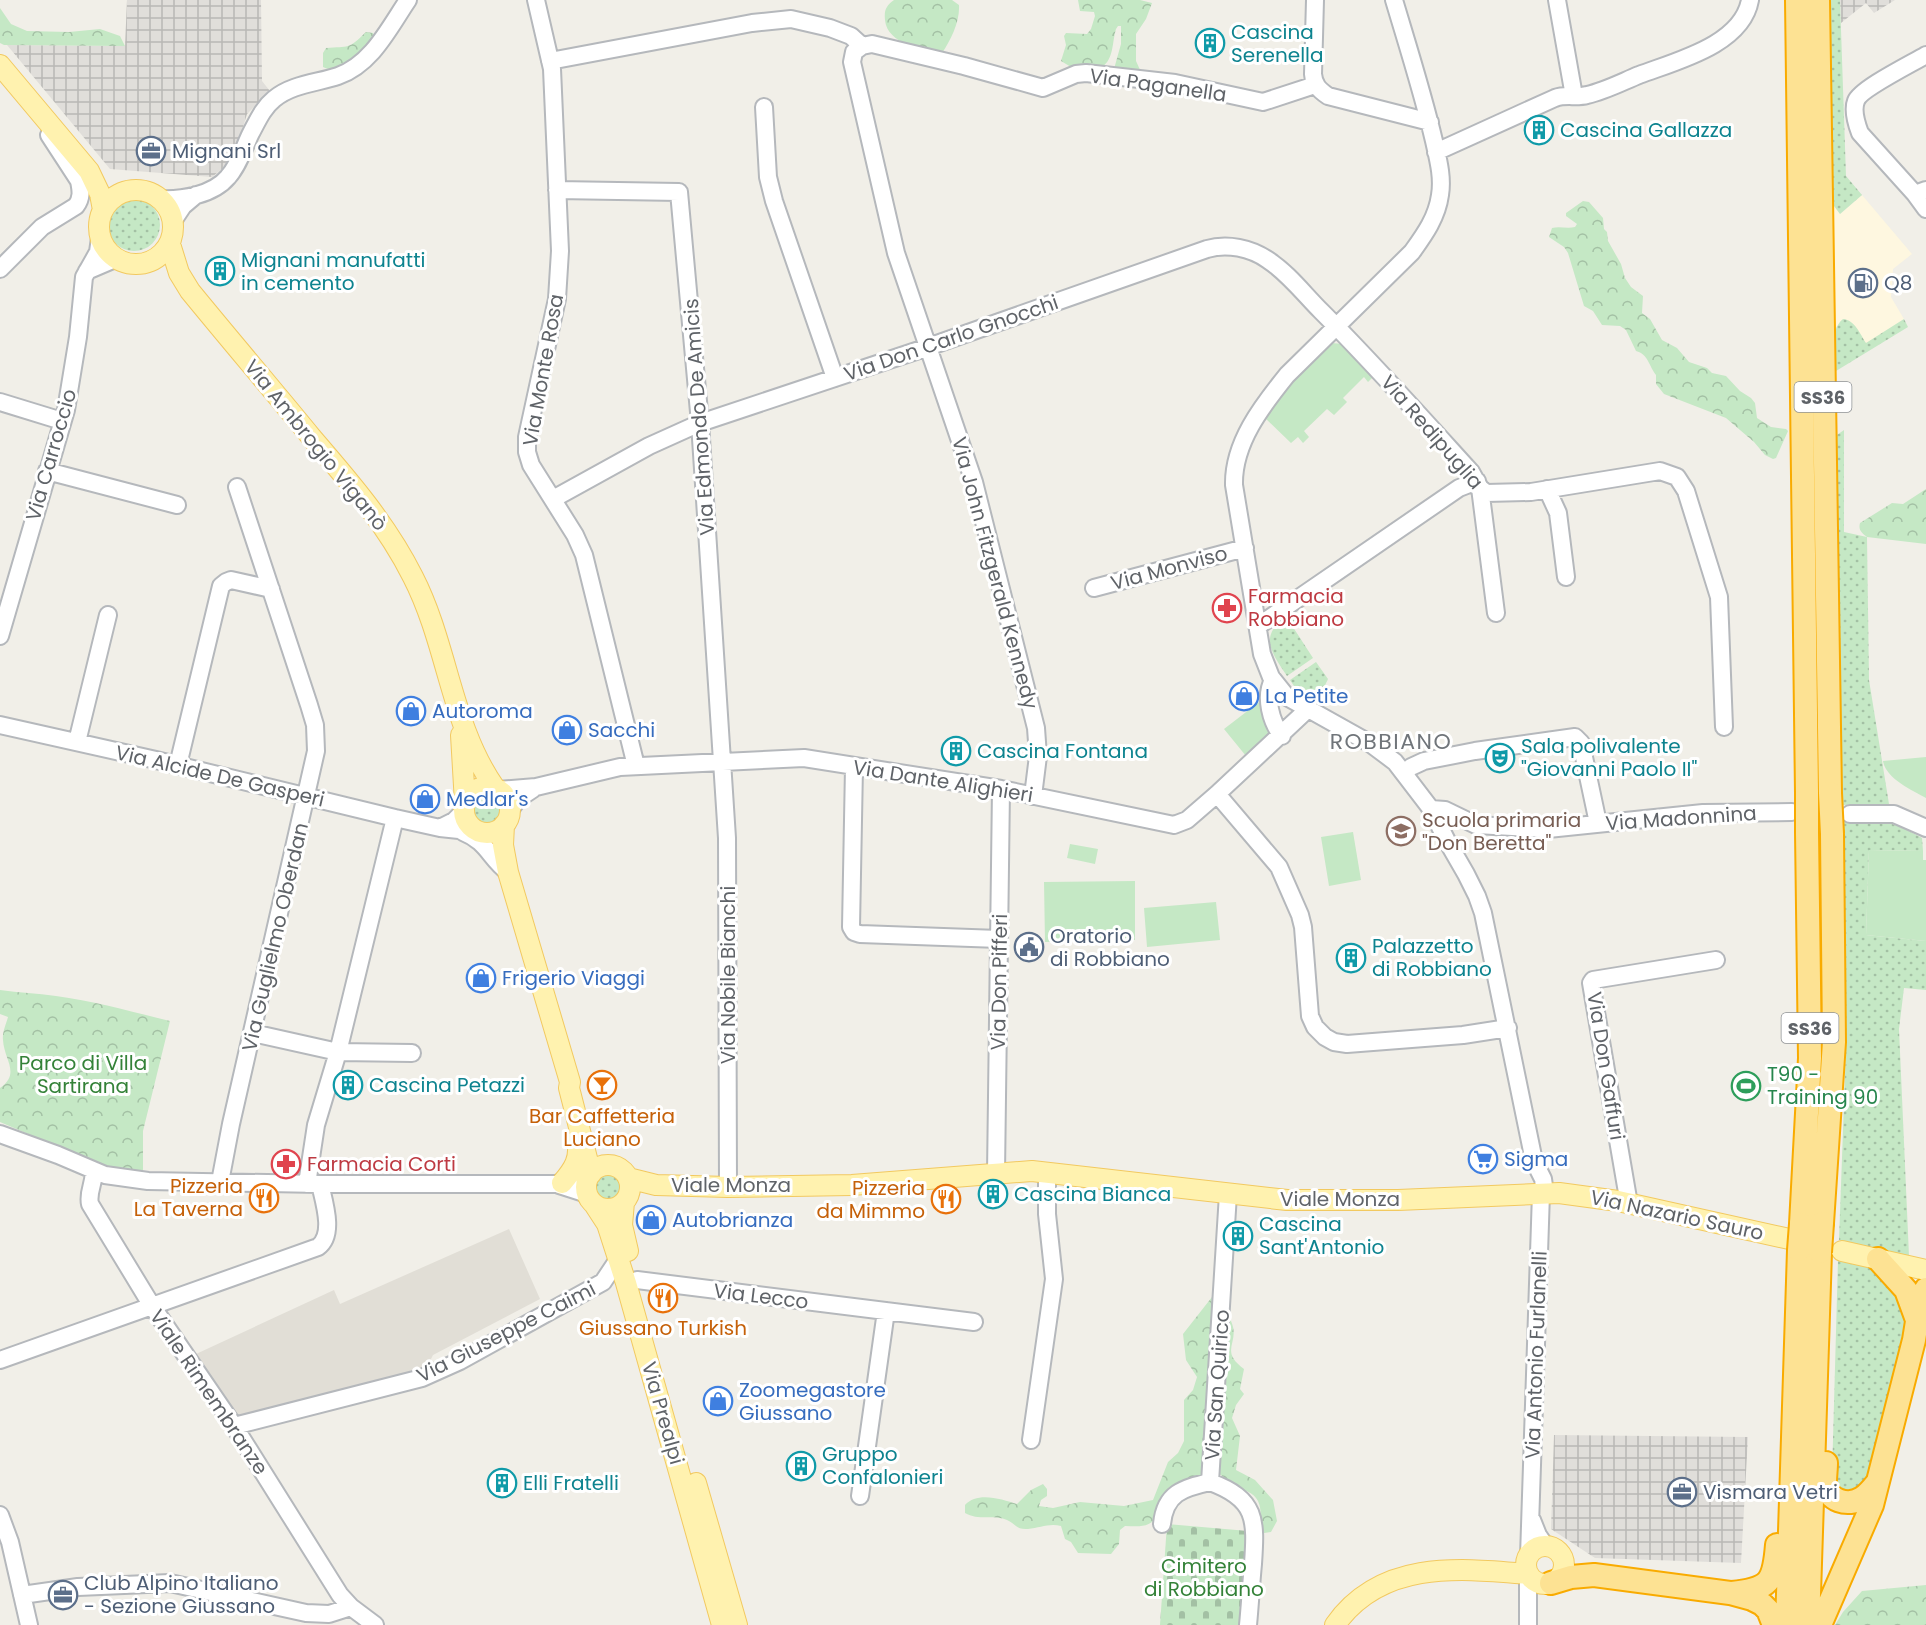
<svg xmlns="http://www.w3.org/2000/svg" width="1926" height="1625" font-family="Poppins,sans-serif">
<defs>
<pattern id="industrial-grid" width="8" height="8" patternUnits="userSpaceOnUse" patternTransform="scale(1.5)"><rect width="8" height="8" fill="#e0deda"/><path d="M0 4h8M4 0v8" fill="none" stroke="#b9b8b5"/></pattern>
<pattern id="grass-dots" width="8" height="8" patternUnits="userSpaceOnUse" patternTransform="scale(1.5)"><rect width="8" height="8" fill="#c5e8c5"/><path d="M2 2h.1M6 6h.1" fill="none" stroke="#a3c0a4" stroke-width="1.8" stroke-linecap="round"/></pattern>
<pattern id="forest-crowns" width="20" height="18" patternUnits="userSpaceOnUse" patternTransform="scale(1.5)"><rect width="20" height="18" fill="#c5e8c5"/><path d="M2 6a3 3 0 1 1 6 0M12 15a3 3 0 1 1 6 0" fill="none" stroke="#a3c0a4"/></pattern>
<pattern id="cemetery-stones" width="16" height="16" patternUnits="userSpaceOnUse" patternTransform="scale(1.5)"><rect width="16" height="16" fill="#c5e8c5"/><path d="M2 7V4a2 2 0 0 1 4 0v3zM10 15v-3a2 2 0 0 1 4 0v3z" fill="#a3c0a4"/></pattern>
</defs>
<rect width="100%" height="100%" fill="#f1efe8"/>
<path fill="#fef7e0" d="M1862,195l50,59 -19,15 -2,28 13,22 -38,25 -13,-20 -17,3 -2,9v-130l6,8z"/>
<path fill="url(#industrial-grid)" d="M127,0h134l1,81 8,10 -23,23 -10,33 -15,22 -10,8 -102,-8 -103,-124 118,1z
M1840,0h55l-21,13 -8,-10 -25,20z
M1554,1435l194,2 -7,126 -146,-5 -44,-29z"/>
<path fill="#e1ded6" d="M509,1229l31,70 -107,56 -7,14 -190,49 -40,-64 138,-64 6,14z"/>
<path fill="url(#grass-dots)" d="M1824,0h16l6,176 16,19 -22,19 -6,-8 -3,-15z
M108 225a26 26 0 1 1 52 0a26 26 0 1 1-52 0Z
M1843,319c12,1 17,15 23,24l38,-24 4,8 -72,44c-1,-16 -7,-41 7,-52z
M1844,430v102l23,5 2,143 20,124 -47,1 -8,-368z
M1294,609l6,9 -9,6 22,34 -26,18c-22,-32 -26,-42 7,-67z
M1316,662l12,17 -11,23 -19,-10 -8,-12z
M470 810a17 17 0 1 1 34 0a17 17 0 1 1-34 0Z
M1842,818c37,1 48,2 80,20l1,13 -54,-1 -3,85 60,6v49l-22,-2 -5,41 10,227 -70,-16 7,-192z
M592 1187a17 17 0 1 1 34 0a17 17 0 1 1-34 0Z
M1838,1260c17,2 37,4 50,16 8,8 15,28 21,39l-42,170 -9,8 -18,-1 -8,-17z"/>
<path fill="url(#forest-crowns)" d="M894,0h58l7,5c1,16 -8,35 -17,48 -19,-3 -55,-9 -57,-33 -1,-10 1,-14 9,-20z
M1078,0h62l12,3 -6,16 -10,15v27l5,11 -27,-3 7,-25v-18h-3l-2,3c-4,13 -2,30 -14,38l-10,-3 -21,3 -10,-6 5,-16 -2,-9 2,-3 21,1 4,-5 4,-13 -1,-4 -14,-1z
M0,8l11,16 16,7 42,1 31,-3 20,7 5,10 -121,-1 -4,-2z
M366,32l7,1 2,6c-11,12 -33,38 -52,28v-14l3,-5c23,-2 22,2 40,-16z
M1583,201l6,1 14,16 1,11 3,3 1,9 13,23 4,14 6,9 12,9 -1,17 8,6 12,21 15,8 12,14 18,6 5,5 14,3 14,15 11,7 4,5 2,15 14,9 15,2 2,2 -12,27 -3,1 -8,-4 -11,-13 -28,-24 -62,-24 -8,-10v-9c-7,-9 -8,-21 -20,-24l-10,-21 -6,-4 -18,-1 -9,-14 -9,-5 -16,-53 -4,-6 -15,-10 3,-9c8,-2 15,1 23,-1l2,-3 -11,-8v-3z
M1926,489v55l-59,-7c-5,-4 -9,-7 -7,-14l32,-20 11,1z
M0,990c19,3 37,3 56,6 39,5 76,16 114,25l-27,110v41l-28,-1 -115,-49v-34c21,-15 4,-28 3,-48 -1,-7 3,-16 5,-23l-8,-3z
M1214,1291c3,6 5,12 8,18 2,4 7,7 9,12 10,22 -13,29 13,48l-4,20 4,5 -8,11 -4,13 8,18 -4,34 19,10 18,20 4,21 -6,11 -7,1c-6,-11 0,-25 -8,-35 -5,-7 -17,-9 -24,-14 -5,-3 -9,-9 -15,-11 -12,-3 -42,12 -49,21 -6,8 -7,22 -16,28 -8,6 -18,4 -27,4l-5,4 -1,14 -8,10 -33,-1 -7,-11 -6,-3 -4,-13c-12,-3 -21,2 -33,3 -12,1 -12,-5 -21,-9 -13,-6 -29,1 -42,-7v-8c12,-14 37,-6 52,-1l14,-14 12,-6 4,5v7l-6,4 -2,6 14,2 27,-6 44,4 29,-6 15,-38 10,-9 6,-12v-41l9,-10 4,-13 -11,-17 -3,-26 29,-37z
M1926,1585v40h-91l8,-13 19,-21z"/>
<path fill="url(#cemetery-stones)" d="M1167,1524l81,7 -7,94h-81z"/>
<path fill="#c5e8c5" d="M1331,343l13,1 29,33 -5,5 -4,-5 -21,21 4,4 -13,13 -7,-6 -23,22 5,6 -6,6 -5,-6 -7,6 -27,-26 15,-23z
M1263,699l6,38 -23,19 -22,-27z
M1926,757v41c-14,-8 -40,-19 -43,-37z
M1353,832l8,48 -32,6 -8,-49z
M1070,844l28,5 -3,15 -28,-6z
M1869,850l54,1v9h3v81l-60,-6z
M1135,881v59l-90,2 -1,-60z
M1216,902l4,38 -73,7 -3,-39z"/>
<g fill="none" stroke-linecap="round" stroke-linejoin="round">
<g stroke="#b5b8bc" stroke-width="20">
<path id="minor" d="M536,0l16,69 8,182 -3,48 -30,138v15l4,13 44,70 9,20 52,211
M1315,0l-2,74c1,11 6,16 15,22l102,26
M1394,0c14,47 29,94 40,141 4,18 9,36 6,54 -3,22 -15,39 -28,57l-125,123c-25,31 -54,68 -53,110l28,169 9,23 16,20 84,47 24,18 36,47 16,32 19,33 11,22 6,17 51,248 9,18 2,14
M1557,0l17,96
M1926,55c-13,8 -66,34 -70,46 -4,10 1,24 4,32l55,61 11,-4
M550,61l202,-38 39,-4 39,9 21,8 11,10
M764,107l4,70 6,24 61,177
M1436,152l119,-54c11,-4 21,0 32,-3 18,-4 35,-13 52,-20 37,-14 103,-30 111,-75
M557,190l122,2 21,231 27,415 1,349
M1915,194l11,15
M160,199c22,1 53,-4 68,-22 11,-12 16,-30 23,-44 7,-13 12,-25 23,-34 18,-15 43,-16 64,-23 34,-12 51,-48 70,-76
M173,221l10,-15 13,-11
M0,269l42,-42 34,-21c6,-8 5,-15 3,-25l-30,-46
M87,271l28,-12
M0,402l62,19
M47,471l130,34
M1480,488l16,125
M1547,489l11,24 8,64
M553,499l96,-53 51,-23 228,-76 279,-98c20,-6 44,-1 61,11 20,13 36,34 53,51 52,52 101,107 150,161l9,16 6,5 45,-1 129,-21 17,6 9,14 33,106 5,130
M1094,588l151,-40
M1258,626l201,-138 18,-7
M0,636l66,-226 12,-73 6,-60 14,-25 2,-14
M1273,680c-9,17 -2,42 9,56
M0,725l156,35 239,58 45,10 38,4
M77,742l31,-127
M178,765l43,-179 5,-4 5,-2 40,9
M854,767l-3,160 3,5 6,2 139,5
M1404,773l7,-6 13,-6 51,-10 100,-14 6,6 17,80
M498,790l38,-3 84,-20 184,-9 197,31 173,36 13,-5 30,-26 90,-84
M1217,794l62,73 21,48 3,12 7,89 5,11 10,10 9,5 13,2 116,-9 45,-7
M1033,796l5,-40 -2,-28 -62,-246 -78,-229 -44,-191 2,-10 8,-6 10,-2 92,22 79,22 33,-14 10,-1 89,10 88,19 52,-17
M1431,809l14,1 31,15 72,4 155,-16 89,-1
M510,810l8,-11 15,-10
M1850,814h44l32,14
M440,828l14,-7 10,-10
M463,832c25,10 26,26 45,40
M253,1033l85,19 74,1
M0,1134l58,21 47,20 43,6 172,3h235l34,-7
M93,1170c3,11 -6,21 -3,34l62,102 82,120 106,169 11,12 24,18
M996,1174l5,-385
M220,1182l11,-58 85,-373 -1,-26 -6,-20 -72,-218
M307,1184l9,-59 22,-73 57,-234
M559,1185l28,9
M1629,1204l-38,-221 2,-3 123,-20
M637,1280l337,42
M0,1360l318,-113c17,-12 6,-45 2,-63
M234,1426l188,-48 38,-17 143,-79 16,-24
M1031,1440l23,-161 -7,-65v-42
M1210,1482l18,-288
M1210,1482c47,17 46,38 43,82 -2,20 -3,41 -5,61
M860,1496l26,-185
M0,1515l10,27 19,83
M1532,1520l6,15 8,12
M1162,1524c3,-31 21,-36 48,-42
M1529,1556l12,-363
M22,1595l56,-8 92,-4 136,30 23,1 22,-7
M1528,1625v-51"/>
</g>
<g stroke="#f2c960" stroke-width="22">
<path id="major" d="M0,65l89,106 11,23 3,16
M99 227a37 37 0 1 1 74 0a37 37 0 1 1-74 0Z
M170,244l9,29 11,18c40,49 82,98 122,147 38,44 75,87 101,139 35,68 38,149 82,211
M461,735l4,68
M464 810a23 23 0 1 1 46 0a23 23 0 1 1-46 0Z
M504,825l-1,20 5,27 62,210 -1,6 22,86
M586 1187a22 22 0 1 1 44 0a22 22 0 1 1-44 0Z
M628,1178l28,7 72,2 124,-2 180,-14 255,29h111l161,-7 59,8 176,39
M562,1183c12,-14 19,-25 15,-43
M624,1202l-2,23 6,26
M594,1204l13,20 19,59 96,342
M1842,1251l84,19
M696,1483l41,142
M1526 1565a19 19 0 1 1 38 0a19 19 0 1 1-38 0Z
M1335,1625c46,-65 123,-57 193,-51"/>
</g>
<g stroke="#f9ab00" stroke-width="26">
<path id="highway" d="M1797,0l10,793
M1818,0l12,793
M1822,1223l12,-181 -2,-208
M1801,1224l9,-166 -3,-226
M1878,1259l28,31 11,30
M1826,1463c0,6 -1,13 -1,19 2,19 23,25 37,16 6,-4 10,-9 14,-14
M1551,1583l20,-6 23,-2 136,18 22,6 10,5 6,6 6,15
M1732,1593c38,-4 42,-11 45,-48
M1787,1625l12,-375
M1808,1625l12,-373
M1820,1625l52,-120 42,-165 6,-37 6,-14"/>
</g>
<use href="#minor" stroke="#fff" stroke-width="16"/>
<use href="#major" stroke="#fff2af" stroke-width="20"/>
<use href="#highway" stroke="#fde293" stroke-width="22"/>
<g stroke="#f9ab00" stroke-width="26" stroke-linecap="butt">
<path id="highway-bridge" d="M1830,793l2,41
M1807,832v-39
M1799,1250l2,-26
M1820,1252l2,-29"/>
</g>
<use href="#highway-bridge" stroke="#fde293" stroke-width="22"/>
</g>
<defs>
<g id="building-ring" transform="scale(1.5)"><circle r="9.5" fill="#fff" stroke="#0f9aa8" stroke-width="1.5"/><path d="M-4-6H4V6H1V3H-1V6H-4ZM-2.5-4.3h1.7v1.8h-1.7ZM.8-4.3h1.7v1.8H.8ZM-2.5-1h1.7V.8h-1.7ZM.8-1h1.7V.8H.8Z" fill="#0f9aa8"/></g>
<g id="office-ring" transform="scale(1.5)"><circle r="9.5" fill="#fff" stroke="#5c6f8a" stroke-width="1.5"/><path d="M-6-3h4V-5.5h4V-3h4V5H-6ZM-1-4.5V-3h2v-1.5ZM-6 0V1H6V0Z" fill="#5c6f8a"/></g>
<g id="fuel-ring" transform="scale(1.5)"><circle r="9.5" fill="#fff" stroke="#5c6f8a" stroke-width="1.5"/><path d="M-5.5-6h7V0h2V4h1.3V-2.5L3-4.5l.8-.8L6-3V5H2.5V1h-1V6h-7ZM-4.2-4.7v3.2H.2V-4.7Z" fill="#5c6f8a"/></g>
<g id="pharmacy-ring" transform="scale(1.5)"><circle r="9.5" fill="#fff" stroke="#e0444e" stroke-width="1.5"/><path d="M-2-6h4v4h4v4h-4v4h-4v-4h-4v-4h4Z" fill="#e0444e"/></g>
<g id="shop-ring" transform="scale(1.5)"><circle r="9.5" fill="#fff" stroke="#3f7fe0" stroke-width="1.5"/><path d="M-5-2.5h2.3a2.7 3.5 0 0 1 5.4 0H5L5.5 6h-11ZM-1.5-2.5h3a1.5 2.3 0 0 0-3 0Z" fill="#3f7fe0"/></g>
<g id="theatre-ring" transform="scale(1.5)"><circle r="9.5" fill="#fff" stroke="#0f9aa8" stroke-width="1.5"/><path d="M-5-5.5Q0-4 5-5.5V0Q5 5 0 6Q-5 5-5 0ZM-3.3-2.5H-1v1.5H-3.3ZM1-2.5H3.3v1.5H1ZM-2.8 1Q0 5.5 2.8 1Z" fill="#0f9aa8"/></g>
<g id="school-ring" transform="scale(1.5)"><circle r="9.5" fill="#fff" stroke="#8d6e63" stroke-width="1.5"/><path d="M0-5L7-2L0 1L-7-2ZM-4 1L0 2.5L4 1V4Q0 6-4 4Z" fill="#8d6e63"/></g>
<g id="civic-ring" transform="scale(1.5)"><circle r="9.5" fill="#fff" stroke="#5c6f8a" stroke-width="1.5"/><path d="M-.6-6.5H3V-4.5H.6V-3L4-1V1h2V6H-6V1h2V-1L-.6-3ZM-1.2 2.5V6h2.4V2.5Z" fill="#5c6f8a"/></g>
<g id="bar-ring" transform="scale(1.5)"><circle r="9.5" fill="#fff" stroke="#e8710a" stroke-width="1.5"/><path d="M-6-5H6L.8 .8V4.5H3.5V6h-7V4.5H-.8V.8Z" fill="#e8710a"/></g>
<g id="stadium-ring" transform="scale(1.5)"><circle r="9.5" fill="#fff" stroke="#2e9e5b" stroke-width="1.5"/><path d="M0-5a6.5 5 0 1 0 0 10a6.5 5 0 1 0 0-10ZM-3.5-1.8h7v3.6h-7Z" fill="#2e9e5b"/></g>
<g id="supermarket-ring" transform="scale(1.5)"><circle r="9.5" fill="#fff" stroke="#3f7fe0" stroke-width="1.5"/><path d="M-6-5.5h2.5l.6 2H6L4.5 2H-2.5L-4.4-4H-6ZM-1.5 3.2a1.3 1.3 0 1 0 .1 0ZM3 3.2a1.3 1.3 0 1 0 .1 0Z" fill="#3f7fe0"/></g>
<g id="restaurant-ring" transform="scale(1.5)"><circle r="9.5" fill="#fff" stroke="#e8710a" stroke-width="1.5"/><path d="M-5-6h1v4h1v-4h1v4h1v-4h1v5L-1.5 .5V6h-2V.5L-5-1ZM5-6V6H3V1.5H1.5Q1.5-4 5-6Z" fill="#e8710a"/></g>
</defs>
<g fill-rule="evenodd">
<use href="#building-ring" x="1210" y="43"/>
<use href="#building-ring" x="1539" y="130"/>
<use href="#office-ring" x="151" y="151"/>
<use href="#building-ring" x="220" y="271"/>
<use href="#fuel-ring" x="1863" y="283"/>
<use href="#pharmacy-ring" x="1227" y="608"/>
<use href="#shop-ring" x="1244" y="696"/>
<use href="#shop-ring" x="411" y="711"/>
<use href="#shop-ring" x="567" y="730"/>
<use href="#building-ring" x="956" y="751"/>
<use href="#theatre-ring" x="1500" y="758"/>
<use href="#shop-ring" x="425" y="799"/>
<use href="#school-ring" x="1401" y="831"/>
<use href="#civic-ring" x="1029" y="947"/>
<use href="#building-ring" x="1351" y="958"/>
<use href="#shop-ring" x="481" y="978"/>
<use href="#building-ring" x="348" y="1085"/>
<use href="#bar-ring" x="602" y="1085"/>
<use href="#stadium-ring" x="1746" y="1086"/>
<use href="#supermarket-ring" x="1483" y="1159"/>
<use href="#pharmacy-ring" x="286" y="1164"/>
<use href="#building-ring" x="993" y="1194"/>
<use href="#restaurant-ring" x="264" y="1198"/>
<use href="#restaurant-ring" x="946" y="1199"/>
<use href="#shop-ring" x="651" y="1220"/>
<use href="#building-ring" x="1238" y="1236"/>
<use href="#restaurant-ring" x="663" y="1298"/>
<use href="#shop-ring" x="718" y="1401"/>
<use href="#building-ring" x="801" y="1466"/>
<use href="#building-ring" x="502" y="1483"/>
<use href="#office-ring" x="1682" y="1492"/>
<use href="#office-ring" x="63" y="1595"/>
</g>
<g text-anchor="middle" dominant-baseline="central" stroke-width="6" stroke-linejoin="round" paint-order="stroke">
<g fill="#fff" stroke="#8f9295" stroke-width="1.5">
<rect x="1794.5" y="382" width="57" height="30" rx="4.5"/>
<rect x="1781.5" y="1013" width="57" height="30" rx="4.5"/>
</g>
<g font-size="18" font-weight="bold" fill="#5f6368">
<text x="1823" y="397">SS36</text>
<text x="1810" y="1028">SS36</text>
</g>
<g font-size="20" fill="#0d838f" stroke="#fff" text-anchor="start">
<text x="1231" y="32">Cascina<tspan x="1231" dy="23">Serenella</tspan></text>
<text x="1560" y="130">Cascina Gallazza</text>
<text x="241" y="260">Mignani manufatti<tspan x="241" dy="23">in cemento</tspan></text>
<text x="1521" y="746">Sala polivalente<tspan x="1521" dy="23">"Giovanni Paolo II"</tspan></text>
<text x="977" y="751">Cascina Fontana</text>
<text x="1372" y="946">Palazzetto<tspan x="1372" dy="23">di Robbiano</tspan></text>
<text x="369" y="1085">Cascina Petazzi</text>
<text x="1014" y="1194">Cascina Bianca</text>
<text x="1259" y="1224">Cascina<tspan x="1259" dy="23">Sant'Antonio</tspan></text>
<text x="822" y="1454">Gruppo<tspan x="822" dy="23">Confalonieri</tspan></text>
<text x="523" y="1483">Elli Fratelli</text>
</g>
<g font-size="20" fill="#5f6368" stroke="#fff">
<text transform="translate(1158 85) rotate(8)">Via Paganella</text>
<text transform="translate(951 338) rotate(-19)">Via Don Carlo Gnocchi</text>
<text transform="translate(543 370) rotate(-80)">Via Monte Rosa</text>
<text transform="translate(699 417) rotate(-94)">Via Edmondo De Amicis</text>
<text transform="translate(1432 432) rotate(49)">Via Redipuglia</text>
<text transform="translate(316 445) rotate(51)">Via Ambrogio Viganò</text>
<text transform="translate(51 455) rotate(-74)">Via Carroccio</text>
<text transform="translate(1169 568) rotate(-15)">Via Monviso</text>
<text transform="translate(995 573) rotate(75)">Via John Fitzgerald Kennedy</text>
<text transform="translate(220 776) rotate(13)">Via Alcide De Gasperi</text>
<text transform="translate(943 781) rotate(9)">Via Dante Alighieri</text>
<text transform="translate(1681 818) rotate(-4)">Via Madonnina</text>
<text transform="translate(275 937) rotate(-77)">Via Guglielmo Oberdan</text>
<text transform="translate(728 975) rotate(-90)">Via Nobile Bianchi</text>
<text transform="translate(999 982) rotate(-89)">Via Don Pifferi</text>
<text transform="translate(1606 1066) rotate(81)">Via Don Gaffuri</text>
<text x="731" y="1185">Viale Monza</text>
<text x="1340" y="1199">Viale Monza</text>
<text transform="translate(1677 1215) rotate(12)">Via Nazario Sauro</text>
<text transform="translate(761 1296) rotate(7)">Via Lecco</text>
<text transform="translate(506 1332) rotate(-27)">Via Giuseppe Caimi</text>
<text transform="translate(1536 1355) rotate(-88)">Via Antonio Furlanelli</text>
<text transform="translate(1217 1385) rotate(-86)">Via San Quirico</text>
<text transform="translate(209 1392) rotate(56)">Viale Rimembranze</text>
<text transform="translate(663 1413) rotate(74)">Via Prealpi</text>
</g>
<g font-size="20" fill="#4e5e75" stroke="#fff" text-anchor="start">
<text x="172" y="151">Mignani Srl</text>
<text x="1884" y="283">Q8</text>
<text x="1050" y="936">Oratorio<tspan x="1050" dy="23">di Robbiano</tspan></text>
<text x="1703" y="1492">Vismara Vetri</text>
<text x="84" y="1583">Club Alpino Italiano<tspan x="84" dy="23">- Sezione Giussano</tspan></text>
</g>
<g font-size="20" fill="#be3a42" stroke="#fff" text-anchor="start">
<text x="1248" y="596">Farmacia<tspan x="1248" dy="23">Robbiano</tspan></text>
<text x="307" y="1164">Farmacia Corti</text>
</g>
<g font-size="20" fill="#366cbe" stroke="#fff" text-anchor="start">
<text x="1265" y="696">La Petite</text>
<text x="432" y="711">Autoroma</text>
<text x="588" y="730">Sacchi</text>
<text x="446" y="799">Medlar's</text>
<text x="502" y="978">Frigerio Viaggi</text>
<text x="1504" y="1159">Sigma</text>
<text x="672" y="1220">Autobrianza</text>
<text x="739" y="1390">Zoomegastore<tspan x="739" dy="23">Giussano</tspan></text>
</g>
<g font-size="20" fill="#785e54" stroke="#fff" text-anchor="start">
<text x="1422" y="820">Scuola primaria<tspan x="1422" dy="23">"Don Beretta"</tspan></text>
</g>
<g font-size="20" fill="#348238" stroke="#fff">
<text x="83" y="1063">Parco di Villa<tspan x="83" dy="23">Sartirana</tspan></text>
<text x="1204" y="1566">Cimitero<tspan x="1204" dy="23">di Robbiano</tspan></text>
</g>
<g font-size="20" fill="#27864d" stroke="#fff" text-anchor="start">
<text x="1767" y="1074">T90 -<tspan x="1767" dy="23">Training 90</tspan></text>
</g>
<g font-size="20" fill="#c56008" stroke="#fff">
<text x="602" y="1116">Bar Caffetteria<tspan x="602" dy="23">Luciano</tspan></text>
<text x="243" y="1186" text-anchor="end">Pizzeria<tspan x="243" dy="23">La Taverna</tspan></text>
<text x="925" y="1188" text-anchor="end">Pizzeria<tspan x="925" dy="23">da Mimmo</tspan></text>
<text x="663" y="1328">Giussano Turkish</text>
</g>
<g font-size="22" letter-spacing="1.5" fill="#70757a" stroke="#fff">
<text x="1391" y="741">ROBBIANO</text>
</g>
</g>
</svg>
